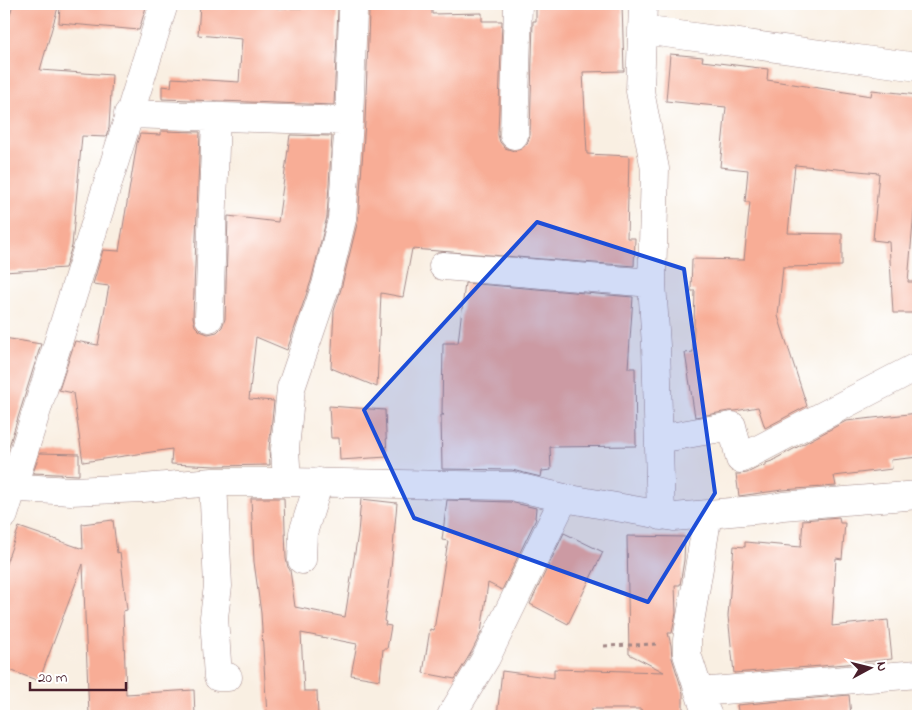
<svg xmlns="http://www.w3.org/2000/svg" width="922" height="720" font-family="'Indie Flower',sans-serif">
<rect width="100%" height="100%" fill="#fff"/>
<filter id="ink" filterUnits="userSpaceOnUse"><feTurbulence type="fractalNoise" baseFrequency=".02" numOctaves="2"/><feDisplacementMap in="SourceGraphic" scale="10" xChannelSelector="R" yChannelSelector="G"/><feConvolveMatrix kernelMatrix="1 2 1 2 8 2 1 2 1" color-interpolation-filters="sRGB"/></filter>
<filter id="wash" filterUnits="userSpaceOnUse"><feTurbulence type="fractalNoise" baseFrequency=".0096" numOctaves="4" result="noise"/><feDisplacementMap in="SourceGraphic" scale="20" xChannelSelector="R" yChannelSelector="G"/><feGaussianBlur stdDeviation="1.12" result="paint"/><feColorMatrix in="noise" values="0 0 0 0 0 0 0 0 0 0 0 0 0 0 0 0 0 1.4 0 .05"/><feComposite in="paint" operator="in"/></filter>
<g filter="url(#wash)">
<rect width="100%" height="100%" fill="#f9efe2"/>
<g id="blocks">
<path fill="#f8ad96" d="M13,4h46l-19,66 72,5 -3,53 -3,9 -24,-1 -10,110 -7,22 -61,4v-237z
M60,4h87l-8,26 -80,-7z
M200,4l77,1v3h61l-4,97 -172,-6v-13l9,1 1,-9 67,4 3,-43 -44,-4z
M374,4h58v10l50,-1v8h20l-4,114 2,7 5,6 9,3 7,-2 6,-5 3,-9 3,-114h3v-17h86l2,67 -41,1 4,82 42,2 -2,82h8l-1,28 -222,-17 -9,48 -22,-4 -4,94 -46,-19 3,-57 7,-22 17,-69 7,-98 4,-109 -1,-5h6z
M670,54l33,3 -1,4 66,8 -1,11 104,16 1,-6 46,5v81h-1l-9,106h10v31h-25l-4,-71 -16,-2 6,-67 -84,-8 -7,68 54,1v32l-59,1 -5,49 29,90 -42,22 -7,-21 -23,4h-6l-34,6 -10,-64 8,-1 2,-61h-4l1,-32 52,1 6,-58h-5l3,-32 -28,-3 6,-60 -60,-6z
M161,131l39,1 -7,185 2,9 5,5 8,3 9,-2 5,-5 3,-8 3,-103 50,6 12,-87 42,1 -5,81 -16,64 -24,69 -31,-13 -7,62 25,2 -5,47 1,17 -54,1 -45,-2 1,-15 -89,13 -10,-69 -14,-3 16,-49 23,4 11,-59 -16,-2 10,-34 16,1 18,-108 3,-9 21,1z
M465,283l168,14 -5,71h7l1,78 -86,1 1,23 -9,1 -1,6 -29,-7 -70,-1 -1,-54h3l-2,-1 1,-71h15z
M4,338l37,6 -36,115 -1,-1z
M329,406l56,4 2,47 -47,3 -1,-22h-8z
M918,413v44l-27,3 1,9 -58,7 2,10 -54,4 -43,6 -3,-22h3l8,-1 12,-6 7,-1v-3l9,-3v-1l71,-38z
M40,453l39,1v21l-46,-2z
M251,498h33l2,61 2,8 2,3 5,37 50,10 13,-84 3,-34 36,4 -7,77 -6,41 2,1 -1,3 6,1 -4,23h-4l-3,31 -29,-5 6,-31 -56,-11 3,58h13l1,25h-51l-6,-103 -7,-51z
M447,500l63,2 26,6 -1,10 1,1 -34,71 -14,-7 -7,50 -9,18 -17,28 -32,-6 7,-44 4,1 14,-89 -6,-1z
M839,517l1,6h5l-3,36 -6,-1 -4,68 56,-6 4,39 -46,5 -112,9 -6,-57 6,-70 11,1v-5l56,5 2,-27z
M113,520l4,33 3,-1 7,58 -4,1 3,83 68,-4 1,26h-106l-6,-152 -44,117 -35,-13v-99l15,-42 64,22 -1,-25z
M564,533l39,19 -35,72 -38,-20z
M627,536l58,1 -1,23 -4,25h-5l1,28 -4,20h-4l3,12 1,13 11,35v23h-40l-2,-7h-49v7h-95l5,-45 52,7v-9l110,3 -35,-18z
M849,695l2,21h-112l-2,-11z"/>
</g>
</g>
<g filter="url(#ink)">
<use href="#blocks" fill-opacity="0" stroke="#a28786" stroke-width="1"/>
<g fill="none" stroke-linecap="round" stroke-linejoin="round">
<g stroke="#a28786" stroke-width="29">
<path id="minor" d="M643,4l-3,87 15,78 -3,114 4,63 5,170
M642,30l276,37
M128,114l221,7 -7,98 -16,66 -35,103 -6,61 2,33
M349,121l4,-109
M514,135l4,-131
M443,266l209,17
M209,318l7,-201
M659,439l73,-13 8,33 178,-93
M213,482l5,104 -4,31 4,60h10
M4,487l67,4 72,-3 70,-6h74l225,4 52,12 110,19 91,-8 18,-3 135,-11
M708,514l-21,126v14l17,53 4,9
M4,515l160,-511
M302,560l1,-27 16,-51
M699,692l219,-18
M451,716l35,-58 78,-160"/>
</g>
<path stroke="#a28786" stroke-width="3" stroke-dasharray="4 4" stroke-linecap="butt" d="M604,646l53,-2"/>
<use href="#minor" stroke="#fff" stroke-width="28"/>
</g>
</g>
<path fill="#1d4ed8" fill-opacity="0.2" stroke="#1d4ed8" stroke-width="4" stroke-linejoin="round" d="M537,222l147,47 31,224 -67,109 -234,-84 -50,-108z"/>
<rect width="922" height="720" fill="none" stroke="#fff" stroke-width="20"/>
<g transform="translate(870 668) rotate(83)" stroke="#ffffff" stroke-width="4" paint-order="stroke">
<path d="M0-4L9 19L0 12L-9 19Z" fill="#4a1f2b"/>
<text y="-8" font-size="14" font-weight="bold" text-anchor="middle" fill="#4a1f2b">N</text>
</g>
<path d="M30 682v8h96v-8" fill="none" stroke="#4a1f2b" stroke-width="2.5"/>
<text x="38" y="682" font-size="15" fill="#4a1f2b" stroke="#ffffff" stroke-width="4" paint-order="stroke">20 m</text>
</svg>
